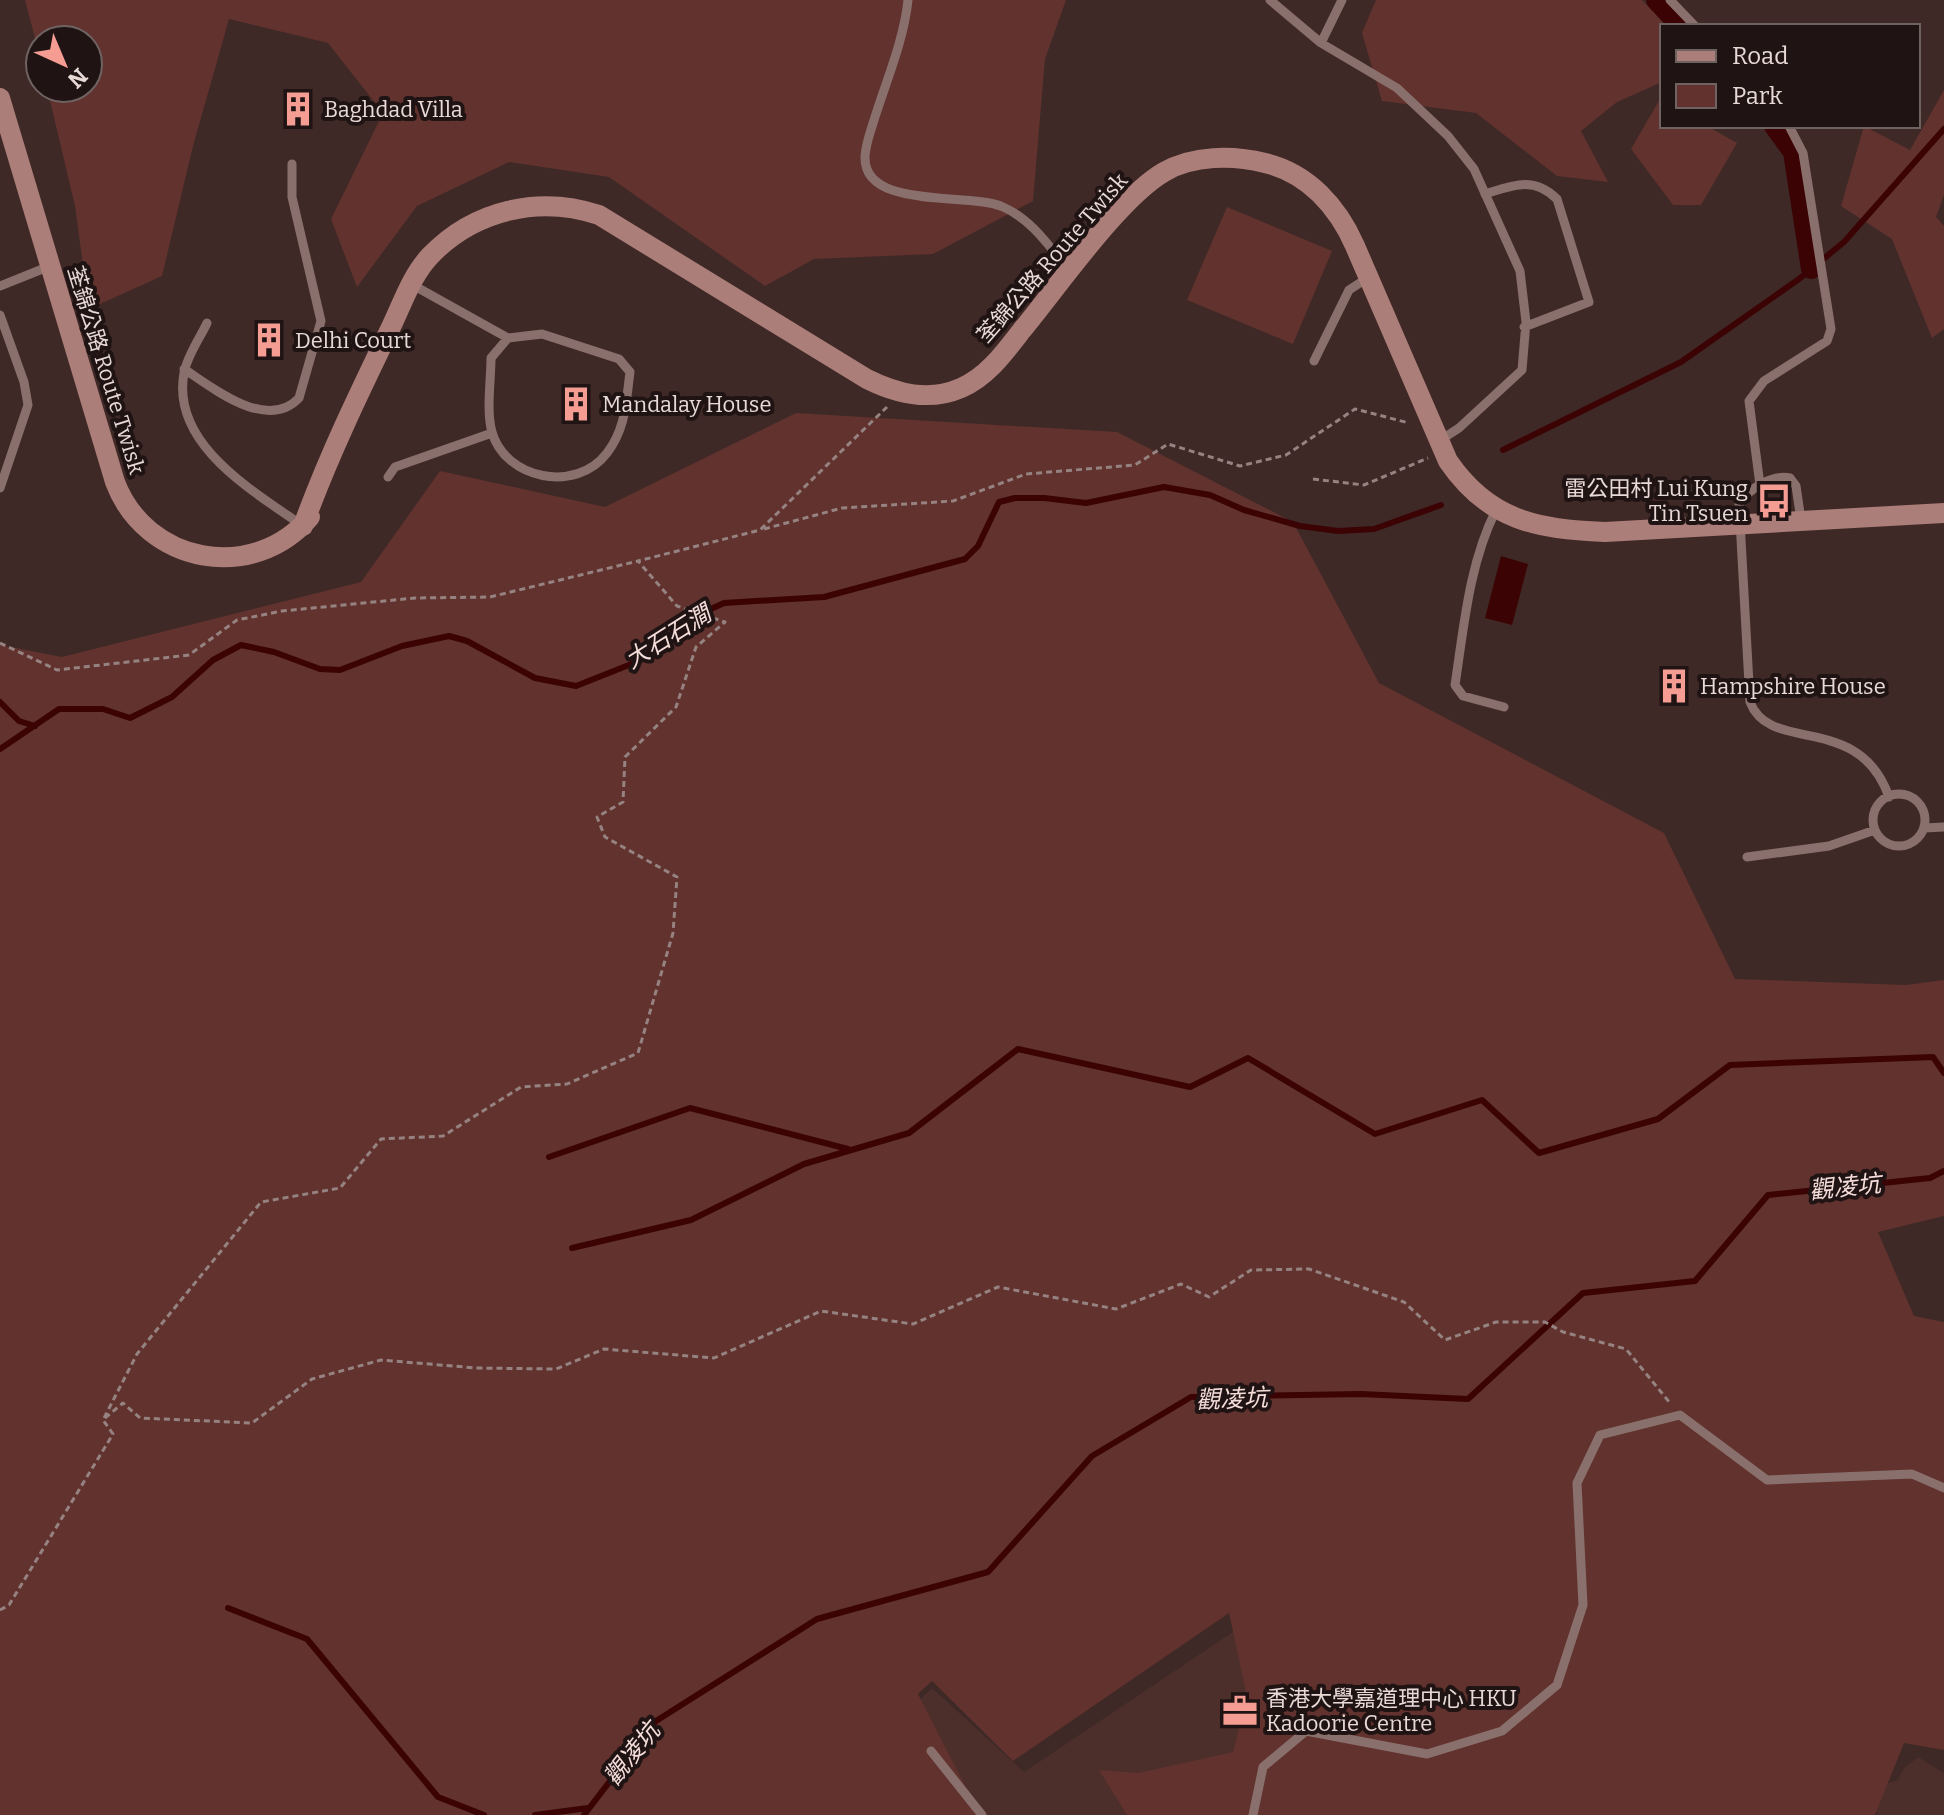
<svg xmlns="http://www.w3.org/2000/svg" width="1944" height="1815" font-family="Bitter,'Noto Sans TC',serif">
<rect width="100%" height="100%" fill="#3f2926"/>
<path fill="#4c2e2b" d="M1306,1583l32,232h-399l-56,-81 49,-46 92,84z
M1918,1757l26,16v42h-66l-5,-15 6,-14 19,-6 6,-12z"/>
<path fill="#61322e" d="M25,0h1041l-21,59 -12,142 -100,53 -119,5 -49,27 -156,-109 -100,-15 -92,44 -60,81 -26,-68 52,-106 -55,-70 -99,-24 -36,127 -31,130 -73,33 -14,-103 -28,-118h41v-48h-48v17z
M1376,0h266l25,26h-5v56l-45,20 -36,29 27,51 -51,-6 -81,-63 -94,-12 -20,-68z
M1944,90v105l-8,22 8,9v103l-12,9 -40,-99 -51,-33 23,-80 46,24z
M1660,99l2,27h45l30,17 -36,62h-28l-42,-56z
M1227,207l105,44 -39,93 -106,-44z
M796,413l321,19 176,90 86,161 285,150 71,146 171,6 38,-5v236l-66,16 36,84 30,6v428l-40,-7 -29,72h-748l-28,-45 39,3 95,-21 14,-55 -18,-84 -216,148 -81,-80 -14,13 62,121h-980v-1170l62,12 299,-75 79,-111 165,36z"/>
<path fill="#3b0304" d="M1501,556l27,8 -16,61 -27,-7z"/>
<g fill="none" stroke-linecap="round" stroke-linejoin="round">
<path stroke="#3b0304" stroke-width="6" d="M1503,450l178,-88 118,-83 45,-37 100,-113
M0,702l19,19 16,5
M0,749l59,-40h44l27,9 42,-21 41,-37 28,-15 33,7 46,17 20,1 62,-24 47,-10 18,5 68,37 41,8 63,-25 61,-47 24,-11 100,-6 141,-38 13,-13 21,-44 16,-4h29l42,5 78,-16 46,8 34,15 56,16 38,5 36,-2 67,-24
M549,1157l141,-49 158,41
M572,1248l119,-28 113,-56 105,-31 109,-84 172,38 58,-29 127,76 107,-34 57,53 119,-34 72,-54 203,-8 11,16
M228,1608l79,31 131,158 46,18
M535,1815l53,-7
M584,1815l72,-94 161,-102 171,-47 104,-116 99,-59 170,-3 107,5 115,-106 112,-12 73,-86 162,-17 14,-7"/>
<path stroke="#3b0304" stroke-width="20" d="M1656,0l24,26
M1774,126l19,26 18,117"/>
<path stroke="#968381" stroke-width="3" stroke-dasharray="6 4" stroke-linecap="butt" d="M1313,479l51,6 64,-27
M764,529l78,-21 111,-7 73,-27 109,-9 33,-21 72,22 46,-11 69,-46 54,14
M0,643l57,27 132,-15 48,-35 45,-9 133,-13 75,-1 148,-36
M105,1418l18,-15 17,15 112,5 60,-44 69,-19 95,8 80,1 48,-20 110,9 107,-47 92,13 85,-37 118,22 65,-25 28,13 42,-27 58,-1 95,33 41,38 51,-18h49l18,10 63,17 44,54
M0,1610l9,-5 104,-171 -10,-14 34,-66 124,-152 79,-14 41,-49 62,-3 78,-49 46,-3 71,-31 35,-120 4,-56 -72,-40 -8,-20 26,-15 2,-45 51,-50 20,-60 29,-25 -48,-16 -39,-45 122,-31 127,-123"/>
<path stroke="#8a706c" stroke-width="9" d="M908,0c-4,39 -21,79 -33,117 -4,13 -10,28 -10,41 0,52 104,34 138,49 28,12 46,39 65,62
M1270,0l51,43 76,45 51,48 26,33 46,102 6,51 -4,48 -63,58 -20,13
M1670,0l25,26
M1321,43l21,-43
M1485,194c28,-9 49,-18 72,5l32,103 -65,25
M411,284l97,54 34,-4 77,25 11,13c-4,30 -4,56 -23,81 -31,41 -102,26 -115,-21 -6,-21 -1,-52 -1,-74l17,-20
M0,286l50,-20
M0,315l24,67 4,23 -28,83
M207,323c-7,15 -20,33 -23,50 -13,70 66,116 116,151
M1314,361l35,-71 20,-13
M184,369c29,19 83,63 115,29l22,-77 -29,-124v-33
M388,477l7,-10 97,-34
M1760,485l-11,-84 15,-20 63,-40 4,-12 -28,-176 -14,-27
M1496,510c-27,54 -32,116 -41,175l8,11 41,11
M1801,520l-5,-34 -6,-8c-19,-4 -40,11 -51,25l11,199c20,53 109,9 139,95
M1873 820a26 26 0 1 1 52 0a26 26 0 1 1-52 0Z
M1924,828l20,-1
M1747,857l82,-11 46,-16
M931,1751l51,64
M1253,1815l10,-48 43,-36 121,23 75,-23 55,-46 26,-80 -6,-122 23,-48 80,-20 87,65 145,-6 32,14"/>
<path stroke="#ac7e79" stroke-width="20" d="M0,98l115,384c31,82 138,102 195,35
M303,526c25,-69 57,-135 89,-201 11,-23 20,-50 38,-69 44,-46 109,-61 169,-41l268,164c30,15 62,23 94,9 26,-11 44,-36 61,-58 35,-42 97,-132 142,-158 29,-17 69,-17 101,-9 43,10 73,44 90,83l93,215c41,60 89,68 157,71l339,-19"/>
</g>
<defs>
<g id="building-bare" transform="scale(2.76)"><path d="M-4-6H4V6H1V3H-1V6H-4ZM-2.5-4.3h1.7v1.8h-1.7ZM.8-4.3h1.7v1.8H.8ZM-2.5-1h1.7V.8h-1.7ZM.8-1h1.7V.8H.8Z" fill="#f59c93" stroke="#1f1413" stroke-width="2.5" paint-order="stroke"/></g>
<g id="bus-bare" transform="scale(2.76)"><path d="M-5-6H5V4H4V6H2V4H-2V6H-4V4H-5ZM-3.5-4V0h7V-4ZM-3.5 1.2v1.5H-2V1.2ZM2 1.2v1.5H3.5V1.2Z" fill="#f59c93" stroke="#1f1413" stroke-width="2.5" paint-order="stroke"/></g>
<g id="office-bare" transform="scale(2.76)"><path d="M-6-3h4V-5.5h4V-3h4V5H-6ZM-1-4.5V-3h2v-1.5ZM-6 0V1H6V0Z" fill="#f59c93" stroke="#1f1413" stroke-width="2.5" paint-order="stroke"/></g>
</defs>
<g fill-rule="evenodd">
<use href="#building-bare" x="298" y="109"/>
<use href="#building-bare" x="269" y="340"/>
<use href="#building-bare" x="576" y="404"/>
<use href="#bus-bare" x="1774" y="501"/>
<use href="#building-bare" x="1674" y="686"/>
<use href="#office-bare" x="1240" y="1711"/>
</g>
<g text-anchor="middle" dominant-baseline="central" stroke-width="8" stroke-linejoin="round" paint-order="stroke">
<g font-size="22" fill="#e8d9d7" stroke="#1f1413" text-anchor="start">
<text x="324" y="109">Baghdad Villa</text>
<text x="295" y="340">Delhi Court</text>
<text x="602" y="404">Mandalay House</text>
<text x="1748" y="488" text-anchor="end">雷公田村 Lui Kung<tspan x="1748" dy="25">Tin Tsuen</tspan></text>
<text x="1700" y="686">Hampshire House</text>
<text x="1266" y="1698">香港大學嘉道理中心 HKU<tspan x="1266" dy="25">Kadoorie Centre</tspan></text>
</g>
<g font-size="22" fill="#e8d9d7" stroke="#1f1413">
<text transform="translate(1052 258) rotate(-49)">荃錦公路 Route Twisk</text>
<text transform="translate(106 370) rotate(73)">荃錦公路 Route Twisk</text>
</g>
<g font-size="24" font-style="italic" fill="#f5ddda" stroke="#1f1413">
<text transform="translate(668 637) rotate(-32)">大石石澗</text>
<text transform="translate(1845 1187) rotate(-6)">觀凌坑</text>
<text transform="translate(1232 1399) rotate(-2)">觀凌坑</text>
<text transform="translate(632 1754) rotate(-51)">觀凌坑</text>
</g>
</g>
<rect x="1660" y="24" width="260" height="104" fill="#1f1413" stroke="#6f6361" stroke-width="2"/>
<rect x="1676" y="50" width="40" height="12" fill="#ac7e79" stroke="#6f6361" stroke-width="2"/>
<text x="1732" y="64" font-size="24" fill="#e8d9d7">Road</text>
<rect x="1676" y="84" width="40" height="24" fill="#61322e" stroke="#6f6361" stroke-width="2"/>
<text x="1732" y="104" font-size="24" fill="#e8d9d7">Park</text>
<g transform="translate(64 64) rotate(136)"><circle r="38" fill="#1f1413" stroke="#6f6361" stroke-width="2"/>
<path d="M0-6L14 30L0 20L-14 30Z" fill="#f59c93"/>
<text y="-12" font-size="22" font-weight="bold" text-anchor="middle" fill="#e8d9d7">N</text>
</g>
</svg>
